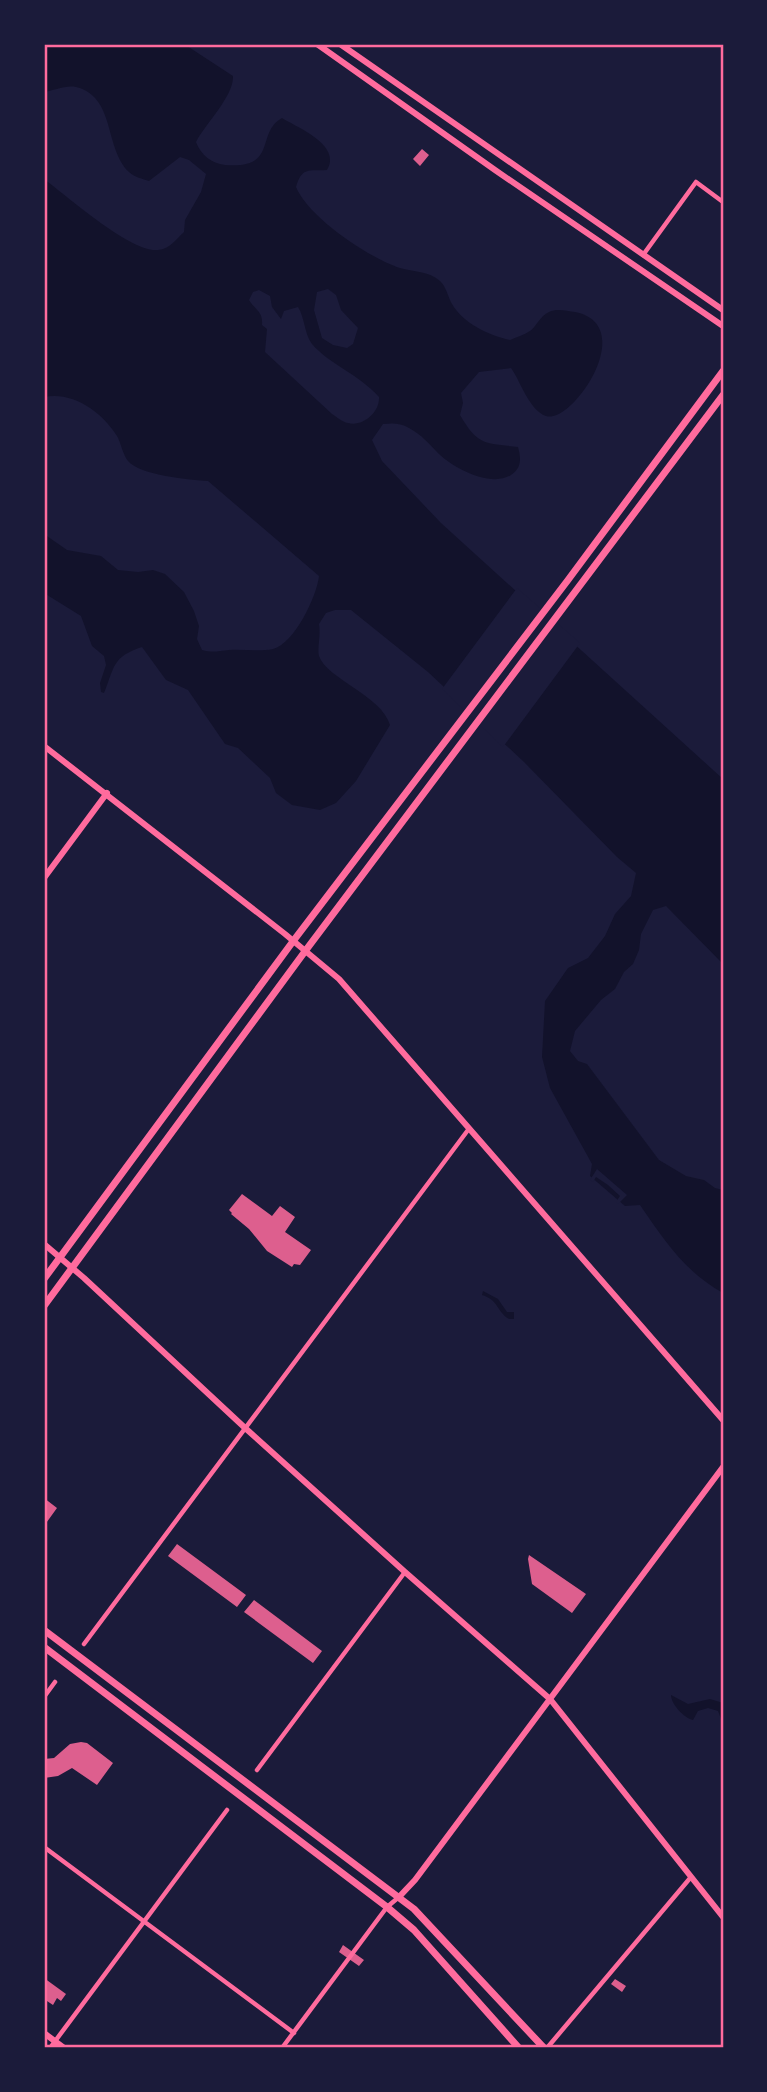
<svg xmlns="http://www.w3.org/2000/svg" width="767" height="2092" font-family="'Asap Condensed',sans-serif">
<rect width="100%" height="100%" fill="#1b1b3a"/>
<path fill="#12122b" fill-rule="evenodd" d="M44,44h140l49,32c1,20 -27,47 -37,66 5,13 15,21 29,23 54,4 30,-32 57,-47 16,10 60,27 45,52 -19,1 -25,-3 -31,17 12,30 73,71 104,81 13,4 29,3 40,13 6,5 8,16 12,23 11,19 36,31 58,36 6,-3 14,-5 20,-9 6,-4 10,-15 19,-19 8,-4 18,-1 26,0 65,13 -3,113 -29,104 -17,-6 -25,-34 -35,-48l-32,4 -18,21 2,10 -3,12c18,31 25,28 58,32 3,11 4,21 -7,28 -20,13 -58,-7 -73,-22 -10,-10 -16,-18 -29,-25 -9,-5 -15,-5 -26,-4l-11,16 10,21 59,62 282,256v185l-57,-58 -13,4 -12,24 -2,16 -6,14 -9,8 -9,17 -14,11 -26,31 -5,20 8,10 9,3 72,96 27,16 18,4 11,8 8,2v103c-39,-22 -58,-52 -83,-88l-15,1 -35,-30 2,-12 -42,-76 -8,-31 3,-56 23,-33 20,-10 17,-22 10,-22 16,-18 5,-23 -19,-16 -93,-95 -96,-90 -77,-62h-16l-9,3 -7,11c2,11 -2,25 0,32 8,23 63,40 71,69l-34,56 -20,22 -16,7 -28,-5 -16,-12 -6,-15 -32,-30 -13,-4 -37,-54 -22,-10 -24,-33c-30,10 -27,19 -38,46l-3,-1 -1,-9 6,-18 -2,-9 -12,-10 -11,-30 -37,-23v-59l23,16 34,6 17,14 20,2 15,-2 12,4 19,18 10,19 5,15 -2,13 5,11c11,3 16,1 27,0 15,-1 29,2 44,-1 21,-5 44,-53 46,-73l-111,-95c-17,-1 -69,-6 -80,-20 -5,-6 -7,-18 -11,-25 -15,-24 -44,-45 -73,-39v-218c23,17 87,74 114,71 12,-1 18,-11 26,-18l1,-12 16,-28 5,-18 -17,-14 -9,-3 -31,24c-6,-2 -15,-4 -20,-9 -25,-24 -13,-75 -53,-85 -11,-2 -23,4 -32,5zM328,289l8,6 5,15 17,18 -5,16 -6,4 -14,-3 -11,-7 -8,-28 3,-18zM259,290l11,6 2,11 9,12 3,-8 14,-4c7,11 6,26 14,37 17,20 48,31 67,53 1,15 -16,30 -31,26 -6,-1 -11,-6 -16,-9l-67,-62 2,-23 -5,-4c1,-14 -6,-14 -13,-25l4,-8z
M483,1291l15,8 9,13h7v7h-5c-13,-8 -10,-19 -27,-24z
M671,1695l17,9 22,-5 13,4v21l-5,-13 -10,-3 -10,3 -5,9c-9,-2 -22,-16 -22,-25z"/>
<path fill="#1b1b3a" d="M517,588l63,55 -77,104 -61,-58z
M597,1169l30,26 -9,9 -2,-2 4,-6 -12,-11 -12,-8 -3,5 -3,-2z"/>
<path fill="#dd5f8e" d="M422,149l7,6 -9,11 -7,-7z
M242,1194l30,22 8,-10 15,11 -10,15 26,18 -11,15 -6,-1 -2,3 -25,-16 -18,-22 -18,-15 1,-1 -3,-3z
M44,1498l13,10 -13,18z
M177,1544l69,51 -9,12 -69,-51z
M529,1555l57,39 -14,19 -40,-29 -4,-25z
M254,1600l68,51 -9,12 -69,-51z
M81,1742l6,1 26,20 -16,22 -25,-17 -14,8 -14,2v-19l10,-1 16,-14z
M343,1945l21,15 -5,6 -20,-14z
M44,1978l22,16 -5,7 -4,-3 -4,7 -9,-6z
M615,1979l11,7 -4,6 -11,-8z"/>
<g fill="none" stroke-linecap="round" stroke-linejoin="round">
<path stroke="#ff6b9d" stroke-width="4.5" d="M643,255l53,-73 27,20
M84,1644l384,-514
M44,1697l11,-15
M257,1770l148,-198
M44,1847l250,186
M50,2048l177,-238
M282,2048l105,-141 12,-10
M547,2048l144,-171"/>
<path stroke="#ff6b9d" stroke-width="6" d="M44,746l241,188 54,45 384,441
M44,878l63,-85
M44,1244l40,34 160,149 161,145 145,127 173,218
M399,1897l16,-17 308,-413
M44,2033l20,15"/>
<path stroke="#ff6b9d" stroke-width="6" d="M317,44l178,126 228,156
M340,44l383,266"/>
<path stroke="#ff6b9d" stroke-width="7" d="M44,1279l250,-339 274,-360 155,-209
M44,1306l262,-356 417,-555
M44,1630l370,279 130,139
M44,1647l343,260 27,23 105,118"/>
</g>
<rect width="767" height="2092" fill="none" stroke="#1b1b3a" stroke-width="91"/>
<rect x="46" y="46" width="676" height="2000" fill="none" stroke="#ff6b9d" stroke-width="2.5"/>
</svg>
